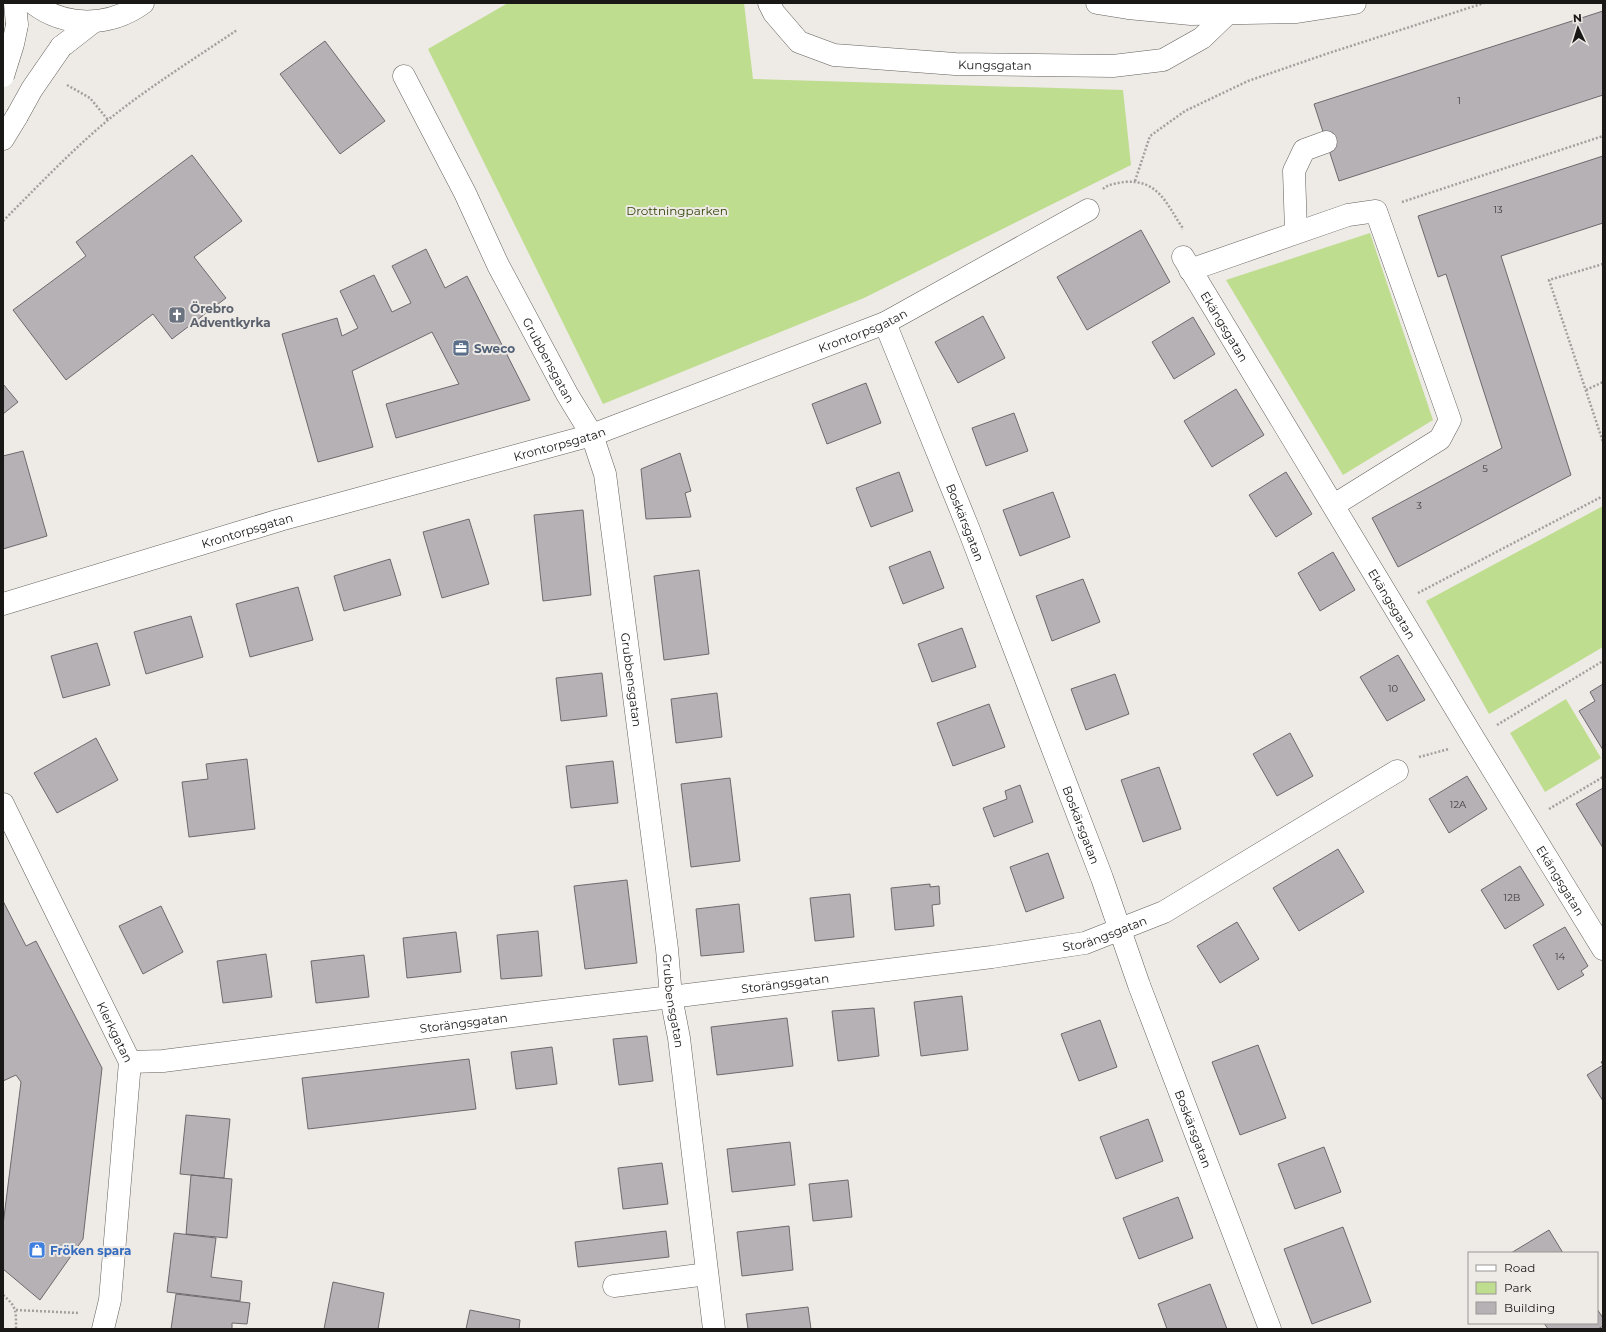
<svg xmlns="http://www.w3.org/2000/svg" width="1606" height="1332" font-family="Montserrat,sans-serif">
<rect width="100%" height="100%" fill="#eeeae6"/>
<path fill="#bfdd8f" d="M508,3h236l9,76 370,11 8,75 -267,133 -261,106 -175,-355z
M1370,233l63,187 -90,55 -117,-195z
M1603,506v141l-114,67 -63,-113z
M1566,699l35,59 -56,34 -35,-59z"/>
<path fill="#b6b1b5" stroke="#6d696d" d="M1603,11v84l-264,86 -25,-77z
M325,41l60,80 -45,33 -60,-80z
M192,155l50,66 -48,36 32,41 -54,41 -19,-25 -87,66 -53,-70 73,-54 -10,-14z
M1603,156v67l-102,33 70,219 -173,92 -26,-49 130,-70 -56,-174 -8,3 -20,-61z
M1141,230l29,52 -83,48 -30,-53z
M426,249l19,39 22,-12 63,124 -134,38 -10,-34 73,-20 -27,-52 -80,39 21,76 -55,15 -36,-128 55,-16 5,18 16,-8 -18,-37 34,-16 18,37 19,-9 -19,-37z
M983,316l22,42 -47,25 -23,-41z
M1193,317l22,37 -41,25 -22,-37z
M866,383l15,40 -54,21 -15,-40z
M3,384l15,18 -15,12z
M1236,389l28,46 -52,32 -28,-46z
M1014,413l14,38 -42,15 -14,-38z
M23,451l24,85 -44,13v-93z
M680,453l11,38 -6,2 6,24 -45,2 -5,-50z
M899,472l14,39 -42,16 -15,-39z
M1286,472l26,42 -36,23 -27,-42z
M1053,492l17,45 -50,19 -17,-46z
M583,510l8,85 -48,6 -9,-86z
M469,519l20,65 -47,14 -19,-66z
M930,551l14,37 -41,16 -14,-37z
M1333,552l22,38 -35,21 -22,-38z
M390,559l11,36 -57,16 -10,-35z
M699,570l10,84 -45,6 -10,-84z
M1083,579l17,43 -48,19 -16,-45z
M298,587l15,53 -63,17 -14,-53z
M191,616l12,41 -57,17 -12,-42z
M962,628l14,39 -44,15 -14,-38z
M97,643l13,42 -47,13 -12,-42z
M1398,655l27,45 -38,21 -27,-44z
M602,673l5,43 -46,5 -5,-43z
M1115,674l14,40 -43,16 -15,-41z
M1603,684v66l-24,-39 16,-10 -5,-9z
M717,693l5,44 -46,6 -5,-44z
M989,704l16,43 -52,19 -16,-43z
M1290,733l23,43 -36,20 -24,-42z
M96,738l22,42 -61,33 -23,-40z
M247,759l8,70 -66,8 -7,-55 26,-3 -2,-15z
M613,761l5,42 -47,5 -5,-42z
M1159,767l22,62 -38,13 -22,-62z
M1467,776l20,33 -38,24 -20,-34z
M730,778l10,83 -49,6 -10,-83z
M1020,785l13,37 -39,15 -11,-29 24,-9 -2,-8z
M1603,788v60l-27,-44z
M1338,849l26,43 -65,39 -26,-43z
M1048,853l16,45 -38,14 -16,-45z
M1520,866l24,39 -39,24 -24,-39z
M627,880l10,83 -52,6 -11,-83z
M930,884v3l9,-1 1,18 -8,1 2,21 -39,4 -4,-42z
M850,894l4,43 -39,4 -5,-43z
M3,901l23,45 10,-5 66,127 -19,171 -43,61 -37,-31v-44l18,-143 -5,-7 -13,6z
M739,904l5,48 -43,4 -5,-47z
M161,906l22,46 -40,22 -24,-48z
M1237,922l22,37 -39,24 -23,-37z
M1565,927l23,39 -7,5 3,4 -26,15 -25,-45z
M538,931l4,45 -41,3 -4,-44z
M456,932l5,40 -54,6 -4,-40z
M266,954l6,43 -49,6 -6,-42z
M364,955l5,42 -53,6 -5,-42z
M962,996l6,54 -47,6 -7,-54z
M874,1008l5,48 -41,5 -6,-50z
M787,1018l6,48 -76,9 -6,-48z
M1100,1020l17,47 -38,14 -18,-47z
M647,1036l6,45 -34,4 -6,-46z
M1258,1045l28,73 -46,17 -28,-73z
M552,1047l5,37 -41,5 -5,-37z
M469,1059l7,50 -168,20 -6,-51z
M1603,1061v40l-16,-26 16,-10 -2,-3z
M186,1115l44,4 -6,59 -44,-4z
M1148,1119l15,42 -47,18 -16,-42z
M790,1142l5,43 -63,7 -5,-43z
M1324,1147l17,45 -46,17 -17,-45z
M662,1163l6,41 -45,5 -5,-41z
M191,1175l41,4 -5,59 -41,-4z
M848,1180l4,37 -39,4 -4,-37z
M1178,1197l15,41 -54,21 -16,-41z
M789,1226l4,44 -51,6 -5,-44z
M1343,1227l28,75 -59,22 -28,-75z
M1549,1230l14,23h-52z
M666,1231l3,26 -91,10 -3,-25z
M174,1233l42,5 -5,39 31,4 -2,20 -73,-9z
M333,1282l51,11 -6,36h-54z
M1210,1284l17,45h-60l-9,-25z
M176,1294l74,9 -3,21 -15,-1v6h-61z
M808,1307l3,22h-63l-2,-15z
M1597,1309l6,9v8l-5,3h-50l-4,-6h53z
M470,1310l50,10 -1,9h-53z"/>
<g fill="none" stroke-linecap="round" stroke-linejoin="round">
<g stroke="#64615d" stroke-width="23">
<g id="minor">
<path d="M15,3l2,22"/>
<path id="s1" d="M769,3l5,10 25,29 35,13 121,9 158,2 50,-6 39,-22 25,-24"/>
<path d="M61,47l32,-25"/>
<path id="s2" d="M404,76l61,117 33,72 69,129 25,41 13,39 62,475 4,48 8,41 35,291"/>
<path d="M3,139l14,-23"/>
<path d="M1296,232l-2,-61 10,-21 22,-8"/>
<path id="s3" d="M1183,257l291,482 129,210"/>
<path d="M1190,270l158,-55 28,-4 74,209 -10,19 -106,66"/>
<path id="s4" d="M885,323l84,207 133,348 37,107 131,344"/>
<path id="s5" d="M3,604l277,-84 312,-85 293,-112 203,-113"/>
<path id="s6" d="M3,804l127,258 -20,238 -7,29"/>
<path id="s7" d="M130,1062l33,-1 381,-49 127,-15 321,-40 93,-14 79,-31 233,-141"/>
<path d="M614,1286l93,-12"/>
</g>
</g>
<g stroke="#64615d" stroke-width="23">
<path id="major" d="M33,3c32,25 77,24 110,0
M1097,3l31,5 63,6 106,-2 58,-9"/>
</g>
<path stroke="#a29f9c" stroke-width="2.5" stroke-dasharray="2 2" stroke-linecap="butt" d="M67,85l23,13 18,22
M1135,181l15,-45 35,-25 63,-30 78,-27 158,-51
M1103,189c5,-5 15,-6 21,-7 34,-3 42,21 58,45v3
M1402,202l201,-66
M3,221c34,-34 68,-70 105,-101 41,-33 86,-61 129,-90
M1603,264l-54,16 54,162
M1586,390l17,-8
M1418,593l185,-97
M1497,725l106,-64
M1419,757l30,-8
M1549,809l54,-32
M3,1295c14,12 13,16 13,34
M16,1310l63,3"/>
<use href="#minor" stroke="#fff" stroke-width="22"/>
<use href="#major" stroke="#fff" stroke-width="22"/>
<g stroke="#64615d" stroke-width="23" stroke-linecap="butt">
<path id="minor-bridge" d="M3,76l10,-32 4,-19
M17,116l15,-27 29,-42"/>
</g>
<use href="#minor-bridge" stroke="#fff" stroke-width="22"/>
</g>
<defs>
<g id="church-square" transform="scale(0.9)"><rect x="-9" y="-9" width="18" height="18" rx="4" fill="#6b7280" stroke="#eeeae6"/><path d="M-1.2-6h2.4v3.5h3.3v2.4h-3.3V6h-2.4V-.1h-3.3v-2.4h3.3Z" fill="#fff"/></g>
<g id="office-square" transform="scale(0.9)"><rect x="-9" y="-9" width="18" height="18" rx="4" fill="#5c6f8a" stroke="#eeeae6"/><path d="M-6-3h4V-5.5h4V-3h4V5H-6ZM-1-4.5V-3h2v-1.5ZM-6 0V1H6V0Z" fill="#fff"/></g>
<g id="shop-square" transform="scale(0.9)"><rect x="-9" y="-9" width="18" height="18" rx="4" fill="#3f7fe0" stroke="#eeeae6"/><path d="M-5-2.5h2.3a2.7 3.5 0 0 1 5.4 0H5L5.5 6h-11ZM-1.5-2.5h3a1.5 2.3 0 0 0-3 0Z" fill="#fff"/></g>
</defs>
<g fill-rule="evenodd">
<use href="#church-square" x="177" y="315"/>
<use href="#office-square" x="461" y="348"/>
<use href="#shop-square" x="37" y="1250"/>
</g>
<g text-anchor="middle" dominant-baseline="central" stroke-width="4" stroke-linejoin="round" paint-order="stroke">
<g font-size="10" fill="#403e3e">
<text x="1459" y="100">1</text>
<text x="1498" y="209">13</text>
<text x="1485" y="468">5</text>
<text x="1419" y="505">3</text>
<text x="1393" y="688">10</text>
<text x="1458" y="804">12A</text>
<text x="1512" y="897">12B</text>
<text x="1560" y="956">14</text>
</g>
<g font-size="12" fill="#191817" stroke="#eeeae6">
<text stroke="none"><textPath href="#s1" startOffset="248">Kungsgatan</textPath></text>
<text stroke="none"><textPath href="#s3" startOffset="81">Ekängsgatan</textPath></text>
<text stroke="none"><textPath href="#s5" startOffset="903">Krontorpsgatan</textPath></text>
<text stroke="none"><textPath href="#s2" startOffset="319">Grubbensgatan</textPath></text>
<text stroke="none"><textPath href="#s5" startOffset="579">Krontorpsgatan</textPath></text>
<text stroke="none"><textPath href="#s4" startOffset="215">Boskärsgatan</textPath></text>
<text stroke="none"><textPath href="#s5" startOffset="255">Krontorpsgatan</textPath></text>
<text stroke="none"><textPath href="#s3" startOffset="405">Ekängsgatan</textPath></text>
<text stroke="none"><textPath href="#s2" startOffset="654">Grubbensgatan</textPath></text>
<text stroke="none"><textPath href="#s4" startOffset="539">Boskärsgatan</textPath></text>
<text stroke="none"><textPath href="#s3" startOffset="729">Ekängsgatan</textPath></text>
<text stroke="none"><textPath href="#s7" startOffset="984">Storängsgatan</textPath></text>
<text stroke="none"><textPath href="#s7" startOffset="660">Storängsgatan</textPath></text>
<text stroke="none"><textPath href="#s2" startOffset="978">Grubbensgatan</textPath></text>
<text stroke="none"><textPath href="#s7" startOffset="336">Storängsgatan</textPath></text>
<text stroke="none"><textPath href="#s6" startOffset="254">Klerkgatan</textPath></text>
<text stroke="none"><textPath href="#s4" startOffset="863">Boskärsgatan</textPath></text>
</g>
<g font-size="12" fill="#314408" stroke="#eeeae6">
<text x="677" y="210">Drottningparken</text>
</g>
<g font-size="12" font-weight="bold" fill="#5b616d" stroke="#eeeae6" text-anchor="start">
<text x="190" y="308">Örebro<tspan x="190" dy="14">Adventkyrka</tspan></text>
</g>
<g font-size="12" font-weight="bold" fill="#4e5e75" stroke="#eeeae6" text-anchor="start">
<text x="474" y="348">Sweco</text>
</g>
<g font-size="12" font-weight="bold" fill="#366cbe" stroke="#eeeae6" text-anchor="start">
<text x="50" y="1250">Fröken spara</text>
</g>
</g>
<rect width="1606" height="1332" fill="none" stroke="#191817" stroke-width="8"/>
<rect x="1468" y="1252" width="130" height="72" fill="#eeeae6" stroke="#999693"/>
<rect x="1476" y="1265" width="20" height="6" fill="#ffffff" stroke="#999693"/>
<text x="1504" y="1272" font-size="12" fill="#191817">Road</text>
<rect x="1476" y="1282" width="20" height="12" fill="#bfdd8f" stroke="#999693"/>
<text x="1504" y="1292" font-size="12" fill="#191817">Park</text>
<rect x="1476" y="1302" width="20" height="12" fill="#b6b1b5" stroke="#999693"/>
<text x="1504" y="1312" font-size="12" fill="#191817">Building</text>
<g transform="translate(1578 28) rotate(356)" stroke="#eeeae6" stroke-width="3" paint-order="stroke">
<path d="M0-3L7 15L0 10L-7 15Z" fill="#191817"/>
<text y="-6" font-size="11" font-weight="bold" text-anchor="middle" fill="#191817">N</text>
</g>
</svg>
